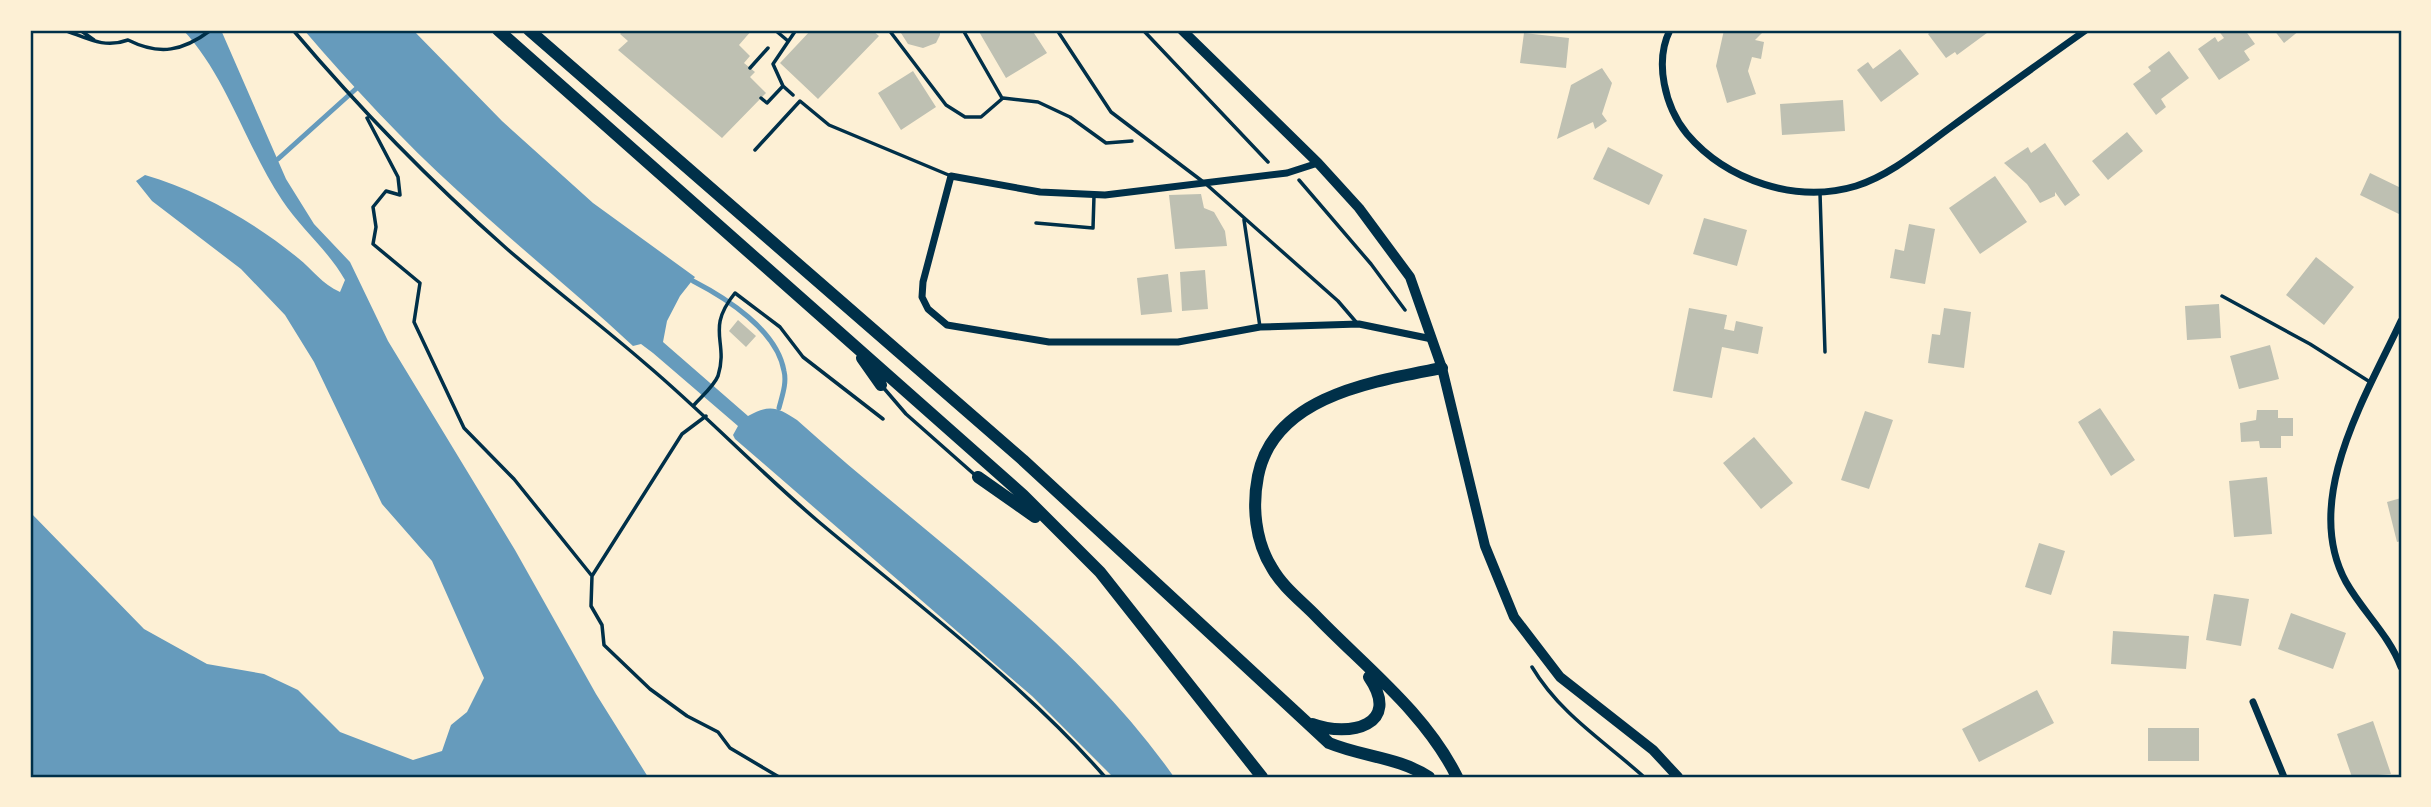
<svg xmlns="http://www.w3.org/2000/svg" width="2431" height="807" font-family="Ubuntu,sans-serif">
<rect width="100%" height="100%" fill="#fdf0d5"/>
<path fill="#669bbc" d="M183,30h38l65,149 28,45 36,38 38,79 127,209 81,144 52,83h-618v-265l114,117 63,35 57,10 34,16 42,42 73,28 29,-9 9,-26 16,-13 17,-34 -52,-117 -50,-57 -68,-142 -29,-47 -44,-46 -89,-68 -16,-20 9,-6c55,16 109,47 153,83 15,12 24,26 42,34l5,-12c-17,-30 -44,-51 -63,-80 -35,-52 -56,-125 -99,-170z
M304,30h109l89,91 91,82 102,74 -15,19 -13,25 -4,21 85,74c21,-12 30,-9 49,4 127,115 277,215 377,357h-61l-81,-81 -297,-257 -2,-4 5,-9 -85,-73 -12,-9 -8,2c-57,-53 -118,-102 -175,-155 -55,-50 -106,-105 -154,-161z"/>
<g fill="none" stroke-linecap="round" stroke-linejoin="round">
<path stroke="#669bbc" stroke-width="5" d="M278,159l80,-72v-5
M693,281c33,17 84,49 91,90 3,12 -2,25 -5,37"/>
</g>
<path fill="#bec0b2" d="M624,30h128l-13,15 11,11 -6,7 11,9 -5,5 16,16 -44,45 -104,-88 10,-9 -8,-7z
M811,30h61l7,6 -61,63 -38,-36z
M899,30h41v5l-4,8 -13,5 -15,-4z
M978,30h54l15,23 -41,25z
M1724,30h36l3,2 -8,8 9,2 -3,17 -9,-2 -4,14 8,23 -29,9 -11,-37z
M1933,30h58l-34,25 -2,-3 -9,6 -18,-24z
M2218,30h27l10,14 -11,7 6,9 -31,20 -21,-31 17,-12 3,5 6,-4z
M2274,30h26l-16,13z
M1524,33l45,5 -3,30 -46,-5z
M1900,49l19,25 -38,28 -24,-32 11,-8 5,7z
M2169,51l20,27 -28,21 5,8 -10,8 -23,-31 18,-13 -3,-4z
M1602,68l10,15 -10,31 5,7 -12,8 -2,-7 -36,17 14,-54z
M913,71l23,36 -35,23 -23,-37z
M1843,100l2,31 -63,4 -2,-31z
M2127,132l16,19 -35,29 -16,-19z
M2045,143l35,52 -15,11 -10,-14v4l-15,7 -13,-19 -23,-21 24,-16 3,6z
M1608,147l55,28 -14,30 -56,-26z
M2370,173l31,15v27l-41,-20z
M1995,176l32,46 -47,32 -31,-46z
M1201,194l3,14 10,4 11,19 2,15 -52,3 -6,-54z
M1704,218l43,12 -10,36 -44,-12z
M1909,224l26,5 -10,55 -35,-6 5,-29 9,2z
M2316,257l38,30 -30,38 -38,-30z
M1205,270l3,39 -26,2 -2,-39z
M1168,274l4,38 -31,3 -4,-37z
M2219,304l2,34 -34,2 -2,-34z
M1689,308l38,7 -3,14 10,2 2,-10 27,6 -5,27 -36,-7 -10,51 -39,-7z
M1944,308l27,4 -7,56 -36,-5 4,-29 8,1z
M738,320l18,16 -10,11 -17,-16z
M2270,345l9,34 -40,10 -9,-33z
M2100,408l35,52 -24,16 -33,-54z
M2257,410h21v8h15v18h-12v12h-21l-1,-7 -18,1 -1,-19 16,-3z
M1865,411l28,9 -24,69 -28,-9z
M1754,437l39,46 -32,26 -38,-46z
M2267,477l5,57 -38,3 -5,-56z
M2401,498v43l-4,1 -10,-40z
M2039,543l26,8 -14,44 -26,-8z
M2214,594l35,5 -8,47 -35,-6z
M2291,613l55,20 -13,36 -55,-20z
M2113,631l76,5 -3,33 -75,-5z
M2037,690l17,33 -75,39 -17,-33z
M2373,721l18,53 -39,3 -15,-43z
M2148,728h51v33h-51z"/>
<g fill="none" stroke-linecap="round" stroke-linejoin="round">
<path stroke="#003049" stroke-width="3.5" d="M64,30c23,8 40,19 64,10 32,16 55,11 83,-10
M80,30l14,10
M293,30c66,78 136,150 213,218 46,40 95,77 141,117 59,50 113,107 172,157 94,79 206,163 286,255
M775,30l13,11
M889,30l57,75 19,12h16l22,-19
M963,30l39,68
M1143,30l125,132
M750,68l18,-20
M793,95l-10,-9 -10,-22 23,-34
M761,98l6,5 16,-17
M1003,98l35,4 32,15 36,26 26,-2
M367,118l31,59 2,18 -14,-4 -13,16 3,20 -3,17 47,39 -6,39 50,106 50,51 78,97
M1299,180l72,84 34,46
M694,405c7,-8 20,-19 24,-29 11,-35 -13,-46 17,-83l45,34 23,30 80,62
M706,416l-24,18 -90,142 -1,30 11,19 2,20 46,44 37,27 31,16 12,16 49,29
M1532,667c28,47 72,74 112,110"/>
<path stroke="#003049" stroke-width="3.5" d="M1057,30l54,82 95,72 132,117 18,21
M755,150l45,-49 29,24 122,51
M1820,193l5,159
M1244,220l16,107
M1036,223l57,5 1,-32
M2222,296l88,48 60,38
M882,386l24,28 69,61"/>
<path stroke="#003049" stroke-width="7" d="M1670,30c-16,32 -5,77 17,104 40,47 110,70 169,52 35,-11 66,-38 95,-59 45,-33 90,-65 135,-97
M1318,163l-31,10 -182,22 -65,-3 -89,-16 -28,106 -1,15 6,12 19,16 102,17h129l82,-15 99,-3 73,15
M2401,321c-35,75 -100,179 -55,261 17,30 43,53 55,85
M2253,702l31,75"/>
<path stroke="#003049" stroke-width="10" d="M1182,30l136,133 41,45 51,69 32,91 43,178 29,71 46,60 93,73 25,27"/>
<path stroke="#003049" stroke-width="12" d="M498,30l525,465 77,77 162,205
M529,30l494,430 306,283c34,14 69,14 100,34
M862,358l19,27
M1442,368c-66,13 -168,27 -184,108 -6,30 -3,65 14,92 10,18 28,32 43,47 49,51 110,97 142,162
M978,477l57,40
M1312,724c38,14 90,1 57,-47"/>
</g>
<rect width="2431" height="807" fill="none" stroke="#fdf0d5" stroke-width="63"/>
<rect x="32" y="32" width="2368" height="744" fill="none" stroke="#003049" stroke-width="2.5"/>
</svg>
